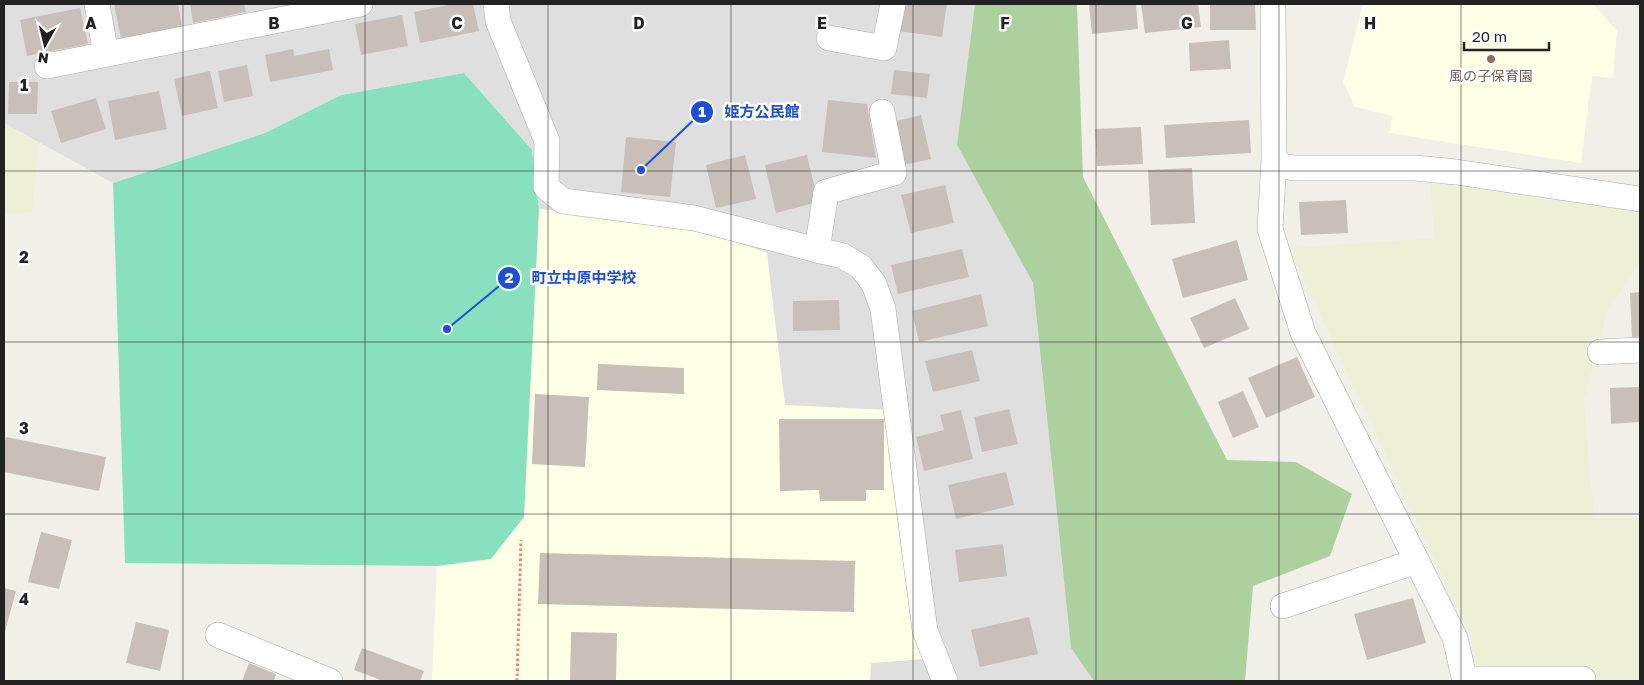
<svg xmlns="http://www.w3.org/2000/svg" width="1644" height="685" font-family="'Golos Text','Noto Sans JP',sans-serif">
<rect width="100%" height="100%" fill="#f2efe9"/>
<path fill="#e0dfdf" d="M4,4h971l-18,141 76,138 38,365 23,33h-224l1,-18 51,-4 -34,-249 -103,-4 -19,-153 -72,-26 -155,-18 -7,-59 -191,-55 -76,38 -152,50 -109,-60z"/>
<path fill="#ffffe5" d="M1363,4h230l24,27 -4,47 -21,-2 -11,87 -192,-30 4,-17 -38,-9 -12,-25z
M464,73l68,77 7,59 155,18 73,26 18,152 103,5 35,249 -52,4 -1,18h-438l5,-115 -312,-3 -12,-380 152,-50 76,-38z"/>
<path fill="#eef0d5" d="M4,123l35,20 -7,69 -28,2z
M1430,183l210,26v53l-32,47 -24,91 10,118 46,-1v164h-162l-6,-41 -183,-392 145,-10z"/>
<path fill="#add19e" d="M975,4h102l6,173 144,283 69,2 56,32 -22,62 -77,30 -8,95h-151l-23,-33 -38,-365 -76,-138z"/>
<path fill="#88e0be" d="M464,73l68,77 7,59 -15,308 -33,42 -54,7 -312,-3 -12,-380 152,-50 76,-38z"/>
<path fill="#c7bfb8" d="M114,4h64l4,23 -61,12z
M190,4h54l2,8 -53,11z
M453,4h20l6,27 -59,12 -6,-31z
M902,4h45l-5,33 -44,-6z
M1089,4h47l2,25 -46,5z
M1141,4h57l3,23 -56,6z
M1210,4h45l1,26h-46z
M80,8l8,36 -61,12 -7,-36z
M402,15l6,31 -47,9 -6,-31z
M1229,40l2,29 -41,2 -1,-28z
M293,49l1,7 35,-7 4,21 -63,12 -5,-27z
M247,65l6,31 -29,6 -6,-31z
M894,70l36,4 -3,24 -36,-4z
M210,71l8,37 -36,8 -8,-37z
M9,82h29l-1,32h-29z
M159,91l8,38 -52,11 -7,-39z
M96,98l10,31 -45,14 -10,-32z
M828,100l39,4 9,54 -54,-6z
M921,115l10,44 -28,6 -11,-43z
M1249,120l2,33 -85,5 -2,-33z
M1141,127l2,37 -46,2 -2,-37z
M626,137l50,5 -6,55 -49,-5z
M745,155l11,44 -40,9 -10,-43z
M807,155l11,47 -42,11 -11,-48z
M1192,168l3,55 -44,2 -3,-55z
M945,185l9,38 -43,10 -10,-38z
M1346,200l2,33 -47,2 -2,-33z
M1237,240l11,40 -65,18 -11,-39z
M962,249l7,28 -71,17 -7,-29z
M1640,292v45h-8l-2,-44z
M981,294l7,32 -69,16 -7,-31z
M1235,298l14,31 -45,19 -14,-30z
M839,300l1,30 -47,1v-30z
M972,350l8,31 -47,11 -8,-31z
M1297,357l18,40 -49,21 -18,-40z
M598,364l86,4v26l-87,-4z
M1640,387v35l-29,2 -1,-36z
M1243,391l16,36 -26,11 -15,-36z
M535,394l54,3 -4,70 -53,-3z
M1009,409l9,35 -36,8 -8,-35z
M961,410l12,49 -49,12 -8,-34 28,-7 -4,-15z
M779,419h105v71h-18v11h-46l-1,-11 -39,1z
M6,437l100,20 -7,34 -95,-19v-26z
M1006,472l8,33 -58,14 -8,-34z
M41,532l31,8 -13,49 -31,-7z
M1003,544l4,32 -48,6 -4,-32z
M540,553l315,8 -1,51 -316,-8z
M4,588l12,3 -12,44z
M1413,598l13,45 -59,17 -13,-46z
M1029,617l9,37 -58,13 -9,-37z
M136,622l33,8 -9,41 -34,-8z
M571,632l46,1 -1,48h-46z
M362,648l62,23 -4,10h-37l-29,-11z
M249,663l27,11 -2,7h-32z"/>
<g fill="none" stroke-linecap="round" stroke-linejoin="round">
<g stroke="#a9a9a9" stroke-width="26">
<path id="street" d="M97,4l9,50
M496,4l2,17 49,120 -1,46 17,14 131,17 123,32 26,6 18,11 13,17 9,25 42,322 20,50
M1273,4l1,155 -4,70 33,104 152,305 10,43
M829,38l55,10 9,-44
M47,66l313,-62
M1274,159l8,7 12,2h121l41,4 184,27
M817,250l9,-58 68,-19 -12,-61
M1600,352l40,-2
M1283,606l134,-45
M218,635l112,46
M1465,679h118"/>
</g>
<path stroke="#fa8072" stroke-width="3" stroke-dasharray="2.5 2.5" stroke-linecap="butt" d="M517,681l4,-141"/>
<use href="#street" stroke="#fff" stroke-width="25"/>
</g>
<path fill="none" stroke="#222" stroke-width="1" stroke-opacity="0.55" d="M183,4v677M365,4v677M548,4v677M731,4v677M913,4v677M1096,4v677M1279,4v677M1461,4v677M4,171h1636M4,342h1636M4,514h1636"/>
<circle fill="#8d6e63" stroke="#fff" stroke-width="2" cx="1491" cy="59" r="5"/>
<g text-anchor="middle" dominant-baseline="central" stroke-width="5" stroke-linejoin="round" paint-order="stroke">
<g font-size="14" fill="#785e54" stroke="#fff">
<text x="1491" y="75">風の子保育園</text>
</g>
</g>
<g font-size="16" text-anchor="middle" font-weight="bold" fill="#222" stroke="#fff" stroke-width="5" stroke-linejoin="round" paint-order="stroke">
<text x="91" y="29">A</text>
<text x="274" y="29">B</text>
<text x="457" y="29">C</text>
<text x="639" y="29">D</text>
<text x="822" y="29">E</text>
<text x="1005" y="29">F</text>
<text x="1187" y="29">G</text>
<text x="1370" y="29">H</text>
<text x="24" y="91">1</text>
<text x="24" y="263">2</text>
<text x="24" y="434">3</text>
<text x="24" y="605">4</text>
</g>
<path fill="none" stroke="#1d4ed8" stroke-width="2" d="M641 170L702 112M447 329L509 278"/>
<g fill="#1d4ed8" stroke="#fff" stroke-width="2">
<circle cx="641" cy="170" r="5"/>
<circle cx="447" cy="329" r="5"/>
<circle cx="702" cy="112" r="12"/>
<circle cx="509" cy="278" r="12"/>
</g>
<g font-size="15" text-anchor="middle" font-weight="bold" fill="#fff">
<text x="702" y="117">1</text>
<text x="509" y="283">2</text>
</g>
<g font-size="15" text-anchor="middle" font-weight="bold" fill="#1d4ed8" stroke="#fff" stroke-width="5" stroke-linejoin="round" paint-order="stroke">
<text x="762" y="117">姫方公民館</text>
<text x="584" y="283">町立中原中学校</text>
</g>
<rect width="1644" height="685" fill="none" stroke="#222222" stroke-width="10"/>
<g transform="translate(45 45) rotate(188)" stroke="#ffffff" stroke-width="4" paint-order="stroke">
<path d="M0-4L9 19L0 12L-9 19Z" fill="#222222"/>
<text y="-8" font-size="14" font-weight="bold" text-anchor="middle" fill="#222222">N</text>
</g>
<path d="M1464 42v8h85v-8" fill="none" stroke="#222222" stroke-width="2.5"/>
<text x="1472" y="42" font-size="15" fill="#222222" stroke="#ffffff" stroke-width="4" paint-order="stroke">20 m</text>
</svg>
